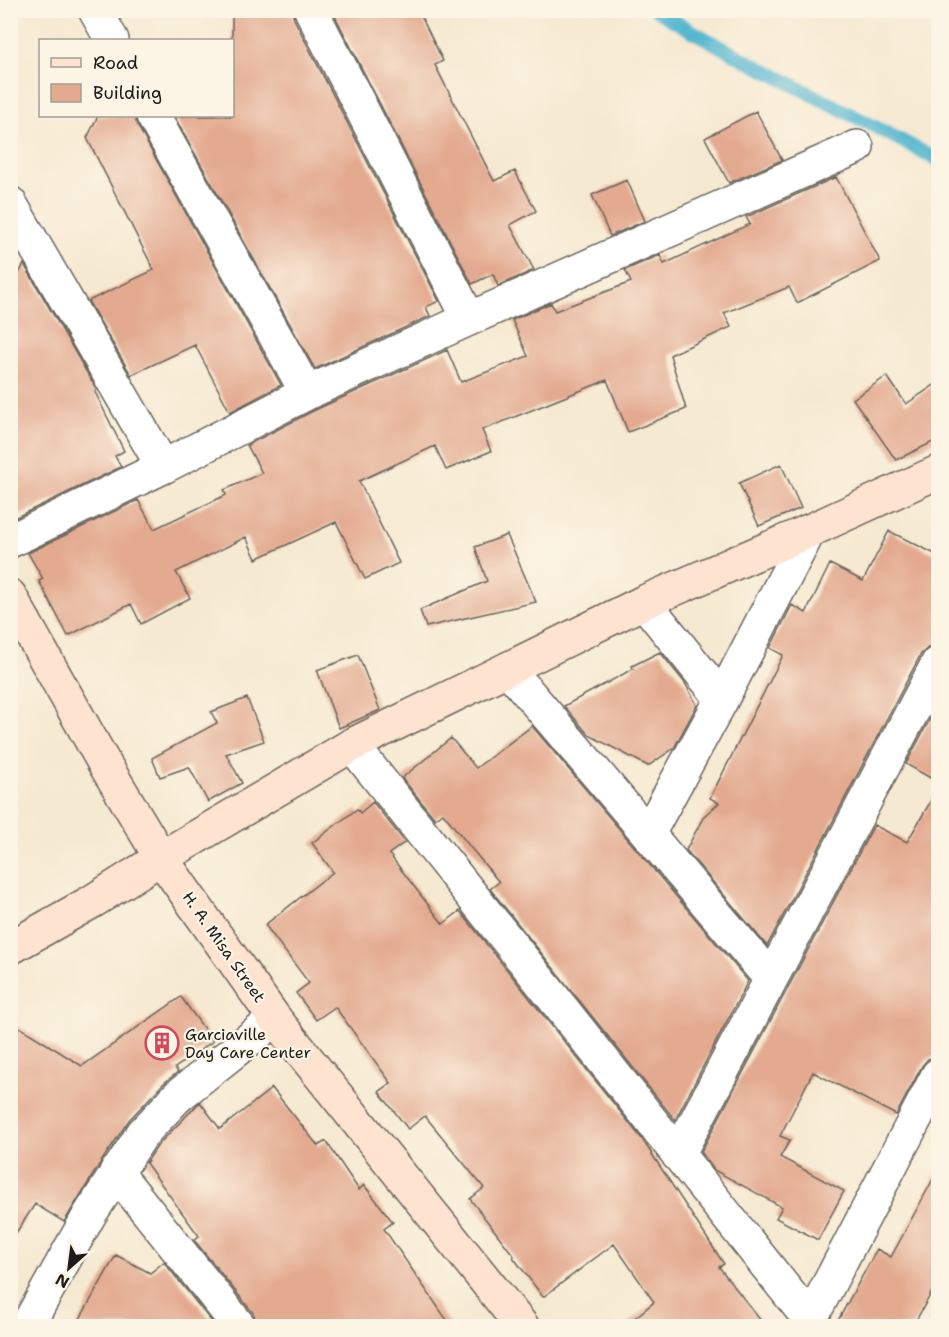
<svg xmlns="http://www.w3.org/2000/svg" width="949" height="1337" font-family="'Shantell Sans',sans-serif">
<rect width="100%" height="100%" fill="#fcf5e5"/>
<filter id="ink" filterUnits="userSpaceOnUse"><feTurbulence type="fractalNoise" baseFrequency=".0167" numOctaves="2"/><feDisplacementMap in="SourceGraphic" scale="12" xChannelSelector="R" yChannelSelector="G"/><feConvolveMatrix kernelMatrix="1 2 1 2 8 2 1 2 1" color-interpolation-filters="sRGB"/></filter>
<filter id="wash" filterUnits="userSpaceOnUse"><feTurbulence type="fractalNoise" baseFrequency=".008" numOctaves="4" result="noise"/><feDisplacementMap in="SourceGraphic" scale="24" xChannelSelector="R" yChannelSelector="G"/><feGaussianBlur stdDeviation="1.35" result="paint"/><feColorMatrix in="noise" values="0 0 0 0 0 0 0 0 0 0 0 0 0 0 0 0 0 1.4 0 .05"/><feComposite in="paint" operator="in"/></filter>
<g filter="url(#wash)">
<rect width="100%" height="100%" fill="#f6e9d1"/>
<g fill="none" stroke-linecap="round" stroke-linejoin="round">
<path stroke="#51b6d0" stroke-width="14" d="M656,10c92,55 189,100 282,150"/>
</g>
<g id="blocks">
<path fill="#e3aa90" d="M232,10h60l2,9 145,282 -13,6 4,9 -115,53 -141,-253h58z
M332,10h86l25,51 -8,4 59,116 21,-10 21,40 -26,14 24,45 -36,16 -5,-12 -21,10z
M756,111l26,49 -53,23 -24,-45z
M98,116h36l3,9 144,260 -51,27 -35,-67 -64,30 -43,-74 66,-31 -67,-132z
M836,177l44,84 -83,42 -8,-16 -65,26 7,14 -61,28 16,54 -58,23 -21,-52 -125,50 9,21 -45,19 -11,-24 -76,35 40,82 -34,16 -29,-57 -80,37 -10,-22 -70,35 14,26 -49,26 -10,-20 -63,32 -29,-55 4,-2 -15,-26 110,-53 16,29 72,-34 -2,-5 38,-17 -15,-28 68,-35 132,-60 14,32 67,-26 -16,-36 39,-17 4,8 76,-29 -6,-12 35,-15 4,9 86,-40 -4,-7z
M627,180l18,41 -35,15 -18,-41z
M24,264l73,126 -2,2 29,59 -9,5 6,11 -111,53v-230z
M887,376l19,28 33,-22v57l-43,21 -43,-61z
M781,464l20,44 -42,18 -20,-43z
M889,531l50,25v88l-10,3 -8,7 -154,292 -81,-96 18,-34 15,-13 -9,-5 73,-143 -13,-7 22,-43 14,8 24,-49 33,17z
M507,535l29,67 -110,25 -6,-17 67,-29 -12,-34z
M660,652l25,31 12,22 -23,43 -26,18 -59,-31 -25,-29 69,-37 -1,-3z
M358,655l22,55 -41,18 -22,-58z
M247,698l17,43 -38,13 16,29 -34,19 -19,-35 -29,10 -8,-19 65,-35 -6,-11z
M939,702v81l-33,-19z
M532,726l216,255 -73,139 -185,-231 9,-7 -28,-34 -28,-35 -8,6 -33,-41 49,-40 25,30z
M939,787v269l-11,3 -6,7 -26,49 -83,-43 -33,64 10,4 -10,17 64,34 -26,49 -42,-22 6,-11 -68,-37 -13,-18 173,-327 33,17z
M373,802l32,40 -16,12 54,70 17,-13 182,228 82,125 -5,3 46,59h-140l29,-24 -40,-58 -71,53 -30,-40 1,-1 -44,-57 14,-11 -59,-72 -17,13 -29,-37 12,-9 -56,-76 -19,13 -20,-27 13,-10 -44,-58 68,-53 -21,-29 45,-34 3,4z
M181,997l32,44 -38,27 3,4 -14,11 -35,37 -30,45 -35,57 -29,-18 -25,38v-221l72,45z
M272,1088l46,58 8,-5 33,49 5,-5 29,37 -9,7 67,97h-194l-3,-12 -60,-74 5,-4 -53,-73 12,-18 42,-43 20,27z
M939,1168v111l-26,47h-78l42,-77 14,8z
M116,1255l34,18 14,-11 51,64h-139z"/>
</g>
</g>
<g filter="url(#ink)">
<use href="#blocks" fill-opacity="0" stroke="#68645b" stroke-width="1.5"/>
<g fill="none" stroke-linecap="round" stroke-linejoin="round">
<g stroke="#68645b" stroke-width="36">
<path id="street" d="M95,10l17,30
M311,10l158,309
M153,116l154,277
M10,203l153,264
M10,541l153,-74 144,-74 162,-74 388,-172
M644,602l78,97
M508,669l263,310
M352,745l458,575
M648,834l74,-135 87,-168
M678,1155l260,-492
M116,1172l123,154
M27,1326l63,-112 53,-81 35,-37 97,-77
M807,1326l131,-251"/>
</g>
<g stroke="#68645b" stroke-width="36">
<path id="secondary" d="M10,596l94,167 57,95 114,161 247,307
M10,948l83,-47 68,-43 191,-113 292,-143 165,-71 129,-59"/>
</g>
<use href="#street" stroke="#fff" stroke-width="33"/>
<use href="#secondary" stroke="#fee3d1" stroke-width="33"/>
</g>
</g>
<defs>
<g id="building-ring" transform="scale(1.725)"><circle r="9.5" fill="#fcf5e5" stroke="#d1495b" stroke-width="1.5"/><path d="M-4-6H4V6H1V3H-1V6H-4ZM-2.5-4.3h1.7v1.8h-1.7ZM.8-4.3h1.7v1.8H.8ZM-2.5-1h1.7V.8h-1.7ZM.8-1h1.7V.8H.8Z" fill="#d1495b"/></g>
</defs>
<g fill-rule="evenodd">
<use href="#building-ring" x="162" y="1043"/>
</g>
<g text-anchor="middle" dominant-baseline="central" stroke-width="4.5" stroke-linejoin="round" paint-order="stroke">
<g font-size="16" fill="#1c1c1c" stroke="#fcf5e5">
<text transform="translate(224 947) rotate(55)">H. A. Misa Street</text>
</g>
<g font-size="16" fill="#1c1c1c" stroke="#fcf5e5" text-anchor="start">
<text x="185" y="1034">Garciaville<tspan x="185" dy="18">Day Care Center</tspan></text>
</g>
</g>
<rect width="949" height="1337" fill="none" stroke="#fcf5e5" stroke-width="36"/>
<rect x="39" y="39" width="195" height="78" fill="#fcf5e5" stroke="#a29e95" stroke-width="1.5"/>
<rect x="51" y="58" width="30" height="9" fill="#fee3d1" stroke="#a29e95" stroke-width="1.5"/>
<text x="93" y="69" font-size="18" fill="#1c1c1c">Road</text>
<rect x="51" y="84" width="30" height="18" fill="#e3aa90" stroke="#a29e95" stroke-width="1.5"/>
<text x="93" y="99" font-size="18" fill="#1c1c1c">Building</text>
<g transform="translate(69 1268) rotate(208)" stroke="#fcf5e5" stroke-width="4.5" paint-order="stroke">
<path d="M0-4.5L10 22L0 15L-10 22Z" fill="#1c1c1c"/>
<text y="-9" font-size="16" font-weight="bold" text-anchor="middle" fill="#1c1c1c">N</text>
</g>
</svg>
